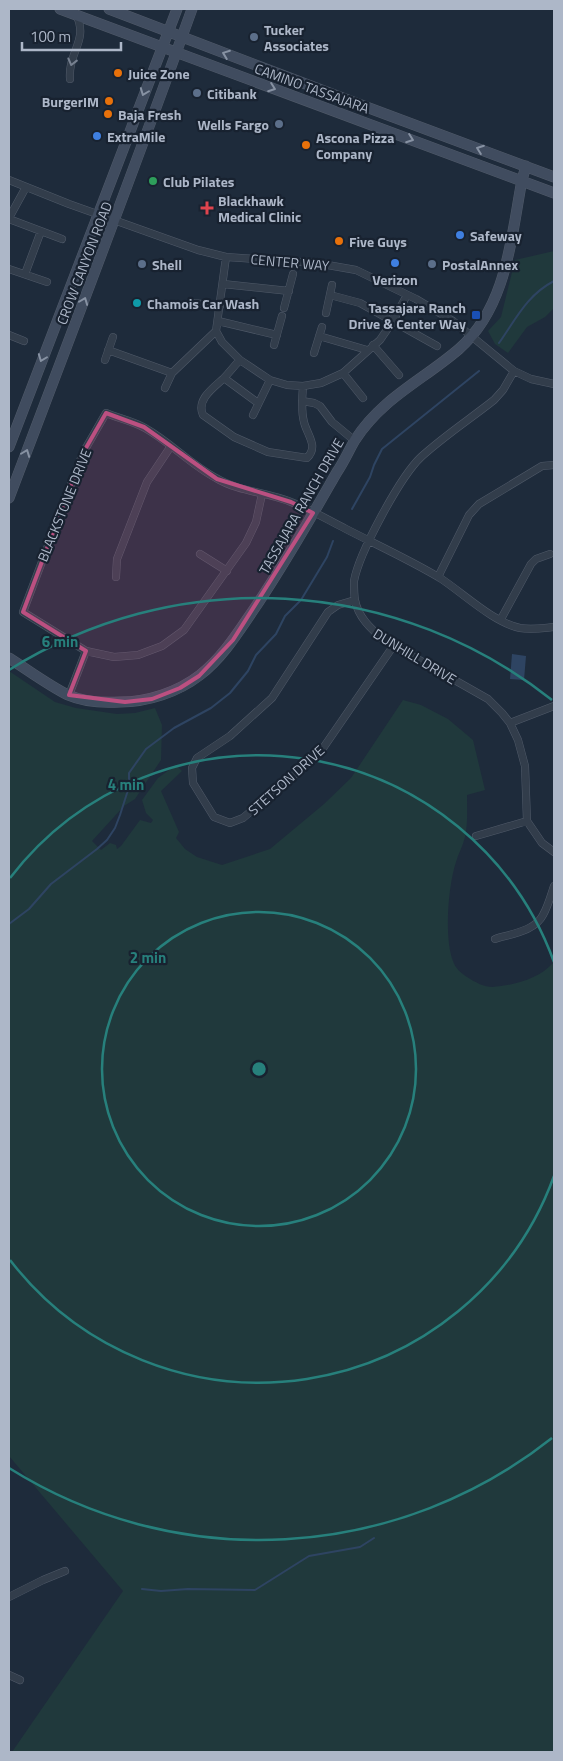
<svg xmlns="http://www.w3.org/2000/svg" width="563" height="1761" font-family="'Titillium Web',sans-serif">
<rect width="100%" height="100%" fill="#1e2b3b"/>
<path fill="#20393c" d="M554,251v57l-9,9 -18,10 -19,26 -13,-9 -7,-13 13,-14 14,-57z
M9,671l46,31 21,6 41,6 18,-1 20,-5 7,17 -1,35 -26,39 -11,7 -32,35 9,9 9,-7 6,2 1,4 4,-3 19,-26 11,3 2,-3 -7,-7 -4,-13 16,-22 18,-13 6,6 -21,20 18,41 -3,6 9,11 12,8 25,8 48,-16 54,-45 27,-26 52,-78 18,5 27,14 25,21 12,50 -18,5c0,14 1,28 -2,42 -2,9 -7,17 -9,25 -8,24 -12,76 -3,99 2,7 8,12 14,16 7,5 18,10 25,10 23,-2 47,-8 62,-25v790h-542l111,-161 -114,-135z"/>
<path fill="#2e4462" d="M512,654l14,2 -2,24 -14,-1z"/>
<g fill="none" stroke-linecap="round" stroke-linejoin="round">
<path stroke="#2e4462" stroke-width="2" d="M499,343c17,-24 28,-48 55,-62
M352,509l18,-32 4,-12 8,-16 97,-78
M9,924l20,-15 22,-25 46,-35 10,-9 8,-12 5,-13 9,-28v-14l17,-24 28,-21 37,-20 19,-15 18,-22 8,-16 20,-21 9,-18 16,-16 26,-43 6,-16
M142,1589l19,2 27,-2 67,1 54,-34 51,-9 14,-9"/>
<g stroke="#505a69" stroke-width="8">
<path id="street" d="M70,79c-2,-28 19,-38 6,-65
M9,180l60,24 129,46 28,7 90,6 40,7 60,29 37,22 61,50 17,8 23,5
M9,218l17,-31
M9,219l53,20
M226,257l-10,74 6,11 18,18 30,20 17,5 16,1 18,-3 22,-10 37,-33 13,-19 14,-26
M9,269l38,13
M25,274l16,-43
M223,284l66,7
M330,295l30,8 77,43
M193,303l27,3
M284,308l9,-34
M326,313l6,-28
M218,321l59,14
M9,335l15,6
M319,336l48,14
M274,345l8,-29
M373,345l26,30
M108,350l64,23 44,-42
M314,353l8,-26
M105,360l8,-23
M240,360c-6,6 -11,13 -17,19 -10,9 -27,21 -20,36l31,22 34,15 39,6c12,-12 0,-23 -3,-36 -3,-11 -2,-24 -1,-36
M343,373l20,25
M224,378l34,25
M165,388l7,-15
M302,401l12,2 6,3 12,16 23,19
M253,415l17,-35
M262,494l-6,28 -10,21 -62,87 -22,16 -24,9 -24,2 -28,-6 -63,-39 60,-159 23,-40c12,5 27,8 39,15 25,14 45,36 71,50 23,14 51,14 75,24 19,7 37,18 55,27 31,16 64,31 94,49 23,15 54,45 80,50 12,2 23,0 34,-1
M200,554l27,17
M116,577l1,-18 30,-77 24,-36
M438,577l31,-62 10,-11 63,-38 12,-1
M355,600l-17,5 -10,7 -56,86 -42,38 -33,22 -5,10 1,15 21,34 16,6 13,-5 76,-64 75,-109
M501,619l30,-55 5,-5 14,-5
M69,695l17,-44
M554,706l-44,17 8,17 7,26 2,55 15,22 12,9
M510,723l-8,-10 -14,-14 -104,-59c-13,-11 -26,-23 -29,-40 -1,-5 -1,-14 -1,-19 5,-28 46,-104 67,-124 23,-21 49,-38 73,-57l9,-10 11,-19
M476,836l51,-15
M495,939c16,-5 40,-8 48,-24 5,-9 8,-20 11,-29
M9,1597l34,-17 22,-9
M9,1675l11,5"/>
</g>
<g stroke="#505a69" stroke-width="11">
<path id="secondary" d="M60,9l494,184
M109,9l244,93 201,75
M9,447l168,-438
M9,498c62,-163 124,-325 183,-489
M9,658c19,12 39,27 59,37 16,7 36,8 52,7 28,0 58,-10 80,-27 22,-17 37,-41 52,-63 31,-45 58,-93 85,-140 7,-10 12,-22 18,-32 27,-42 68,-60 104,-91 48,-42 52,-111 63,-169l4,-14"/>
</g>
<use href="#street" stroke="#323d4b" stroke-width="7"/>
<use href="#secondary" stroke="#404c5f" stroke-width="10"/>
</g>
<defs><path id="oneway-chevron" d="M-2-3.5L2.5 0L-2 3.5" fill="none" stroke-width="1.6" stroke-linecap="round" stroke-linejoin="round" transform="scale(1.25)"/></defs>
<g stroke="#8792a3">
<use href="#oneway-chevron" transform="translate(226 54) rotate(-159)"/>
<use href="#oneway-chevron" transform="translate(272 88) rotate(20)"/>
<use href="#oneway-chevron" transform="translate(144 92) rotate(111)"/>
<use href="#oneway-chevron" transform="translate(410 139) rotate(20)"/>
<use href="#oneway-chevron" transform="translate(480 149) rotate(-160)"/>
<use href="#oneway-chevron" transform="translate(84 301) rotate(-69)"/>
<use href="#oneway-chevron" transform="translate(42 358) rotate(111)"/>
<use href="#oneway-chevron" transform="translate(26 453) rotate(-69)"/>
</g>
<use stroke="#768090" href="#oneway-chevron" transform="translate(72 62) rotate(104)"/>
<path fill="#bb5081" fill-opacity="0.2" stroke="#bb5081" stroke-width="4" stroke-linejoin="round" d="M106,413l38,14 73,52 74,23 22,11 -80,127 -34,36 -19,12 -28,11 -27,3 -56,-7 17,-44 -63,-39 60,-159z"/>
<g fill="none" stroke="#27807c" stroke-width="2.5">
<circle cx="259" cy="1069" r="157"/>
<path d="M554 1176A314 314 0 0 1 10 1260M10 878A314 314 0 0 1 554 962"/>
<path d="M552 1438A471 471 0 0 1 9 1468M9 670A471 471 0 0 1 552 700"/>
</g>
<g fill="#5c6f8a" stroke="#182230" stroke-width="2">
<circle cx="254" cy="37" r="5"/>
<circle cx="197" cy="93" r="5"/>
<circle cx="279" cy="124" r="5"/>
<circle cx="142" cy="264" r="5"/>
<circle cx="432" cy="264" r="5"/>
</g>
<g fill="#e8710a" stroke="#182230" stroke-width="2">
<circle cx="118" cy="73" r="5"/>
<circle cx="109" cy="101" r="5"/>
<circle cx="108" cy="114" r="5"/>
<circle cx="306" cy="145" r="5"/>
<circle cx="339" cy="241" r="5"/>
</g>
<g fill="#3f7fe0" stroke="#182230" stroke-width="2">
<circle cx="97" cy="136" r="5"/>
<circle cx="460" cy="235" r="5"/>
<circle cx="395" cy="263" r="5"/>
</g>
<circle fill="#2e9e5b" stroke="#182230" stroke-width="2" cx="153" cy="181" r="5"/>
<path fill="#e0444e" stroke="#182230" stroke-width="2" d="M204.5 200.5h5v5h5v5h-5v5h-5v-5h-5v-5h5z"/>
<circle fill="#0f9aa8" stroke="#182230" stroke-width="2" cx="137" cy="303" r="5"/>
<rect fill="#1a4fb4" stroke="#182230" stroke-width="2" x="471" y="310" width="10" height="10" rx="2.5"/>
<g text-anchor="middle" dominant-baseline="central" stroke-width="4.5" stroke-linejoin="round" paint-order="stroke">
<g font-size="14" font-weight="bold" fill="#adb7c8" stroke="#182230" text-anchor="start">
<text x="264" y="29">Tucker<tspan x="264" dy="16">Associates</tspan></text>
<text x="128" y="73">Juice Zone</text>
<text x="207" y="93">Citibank</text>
<text x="99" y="101" text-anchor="end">BurgerIM</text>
<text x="118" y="114">Baja Fresh</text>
<text x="269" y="124" text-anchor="end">Wells Fargo</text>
<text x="107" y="136">ExtraMile</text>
<text x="316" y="137">Ascona Pizza<tspan x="316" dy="16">Company</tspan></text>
<text x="163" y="181">Club Pilates</text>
<text x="218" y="200">Blackhawk<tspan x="218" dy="16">Medical Clinic</tspan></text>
<text x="470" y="235">Safeway</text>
<text x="349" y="241">Five Guys</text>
<text x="152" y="264">Shell</text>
<text x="442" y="264">PostalAnnex</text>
<text x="395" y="279" text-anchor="middle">Verizon</text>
<text x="147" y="303">Chamois Car Wash</text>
<text x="466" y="307" text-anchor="end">Tassajara Ranch<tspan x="466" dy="16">Drive &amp; Center Way</tspan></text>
</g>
<g font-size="14" fill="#adb7c8" stroke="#182230">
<text transform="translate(312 88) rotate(20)">CAMINO TASSAJARA</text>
<text transform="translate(290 262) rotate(5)">CENTER WAY</text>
<text transform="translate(84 263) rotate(-69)">CROW CANYON ROAD</text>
<text transform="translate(64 505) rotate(-68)">BLACKSTONE DRIVE</text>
<text transform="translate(301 506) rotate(-60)">TASSAJARA RANCH DRIVE</text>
<text transform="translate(415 656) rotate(31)">DUNHILL DRIVE</text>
<text transform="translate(286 780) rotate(-42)">STETSON DRIVE</text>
</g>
</g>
<circle cx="259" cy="1069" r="8" fill="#27807c" stroke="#182230" stroke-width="2.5"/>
<g font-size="15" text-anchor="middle" font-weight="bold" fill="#27807c" stroke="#182230" stroke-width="4.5" stroke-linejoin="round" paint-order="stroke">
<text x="60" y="647">6 min</text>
<text x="126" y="790">4 min</text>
<text x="148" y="963">2 min</text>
</g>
<rect width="563" height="1761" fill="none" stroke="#adb7c8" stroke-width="20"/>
<path d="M22 42v8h99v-8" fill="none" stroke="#adb7c8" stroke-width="2.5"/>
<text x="30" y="42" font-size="15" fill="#adb7c8" stroke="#182230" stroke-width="4" paint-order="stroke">100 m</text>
</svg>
